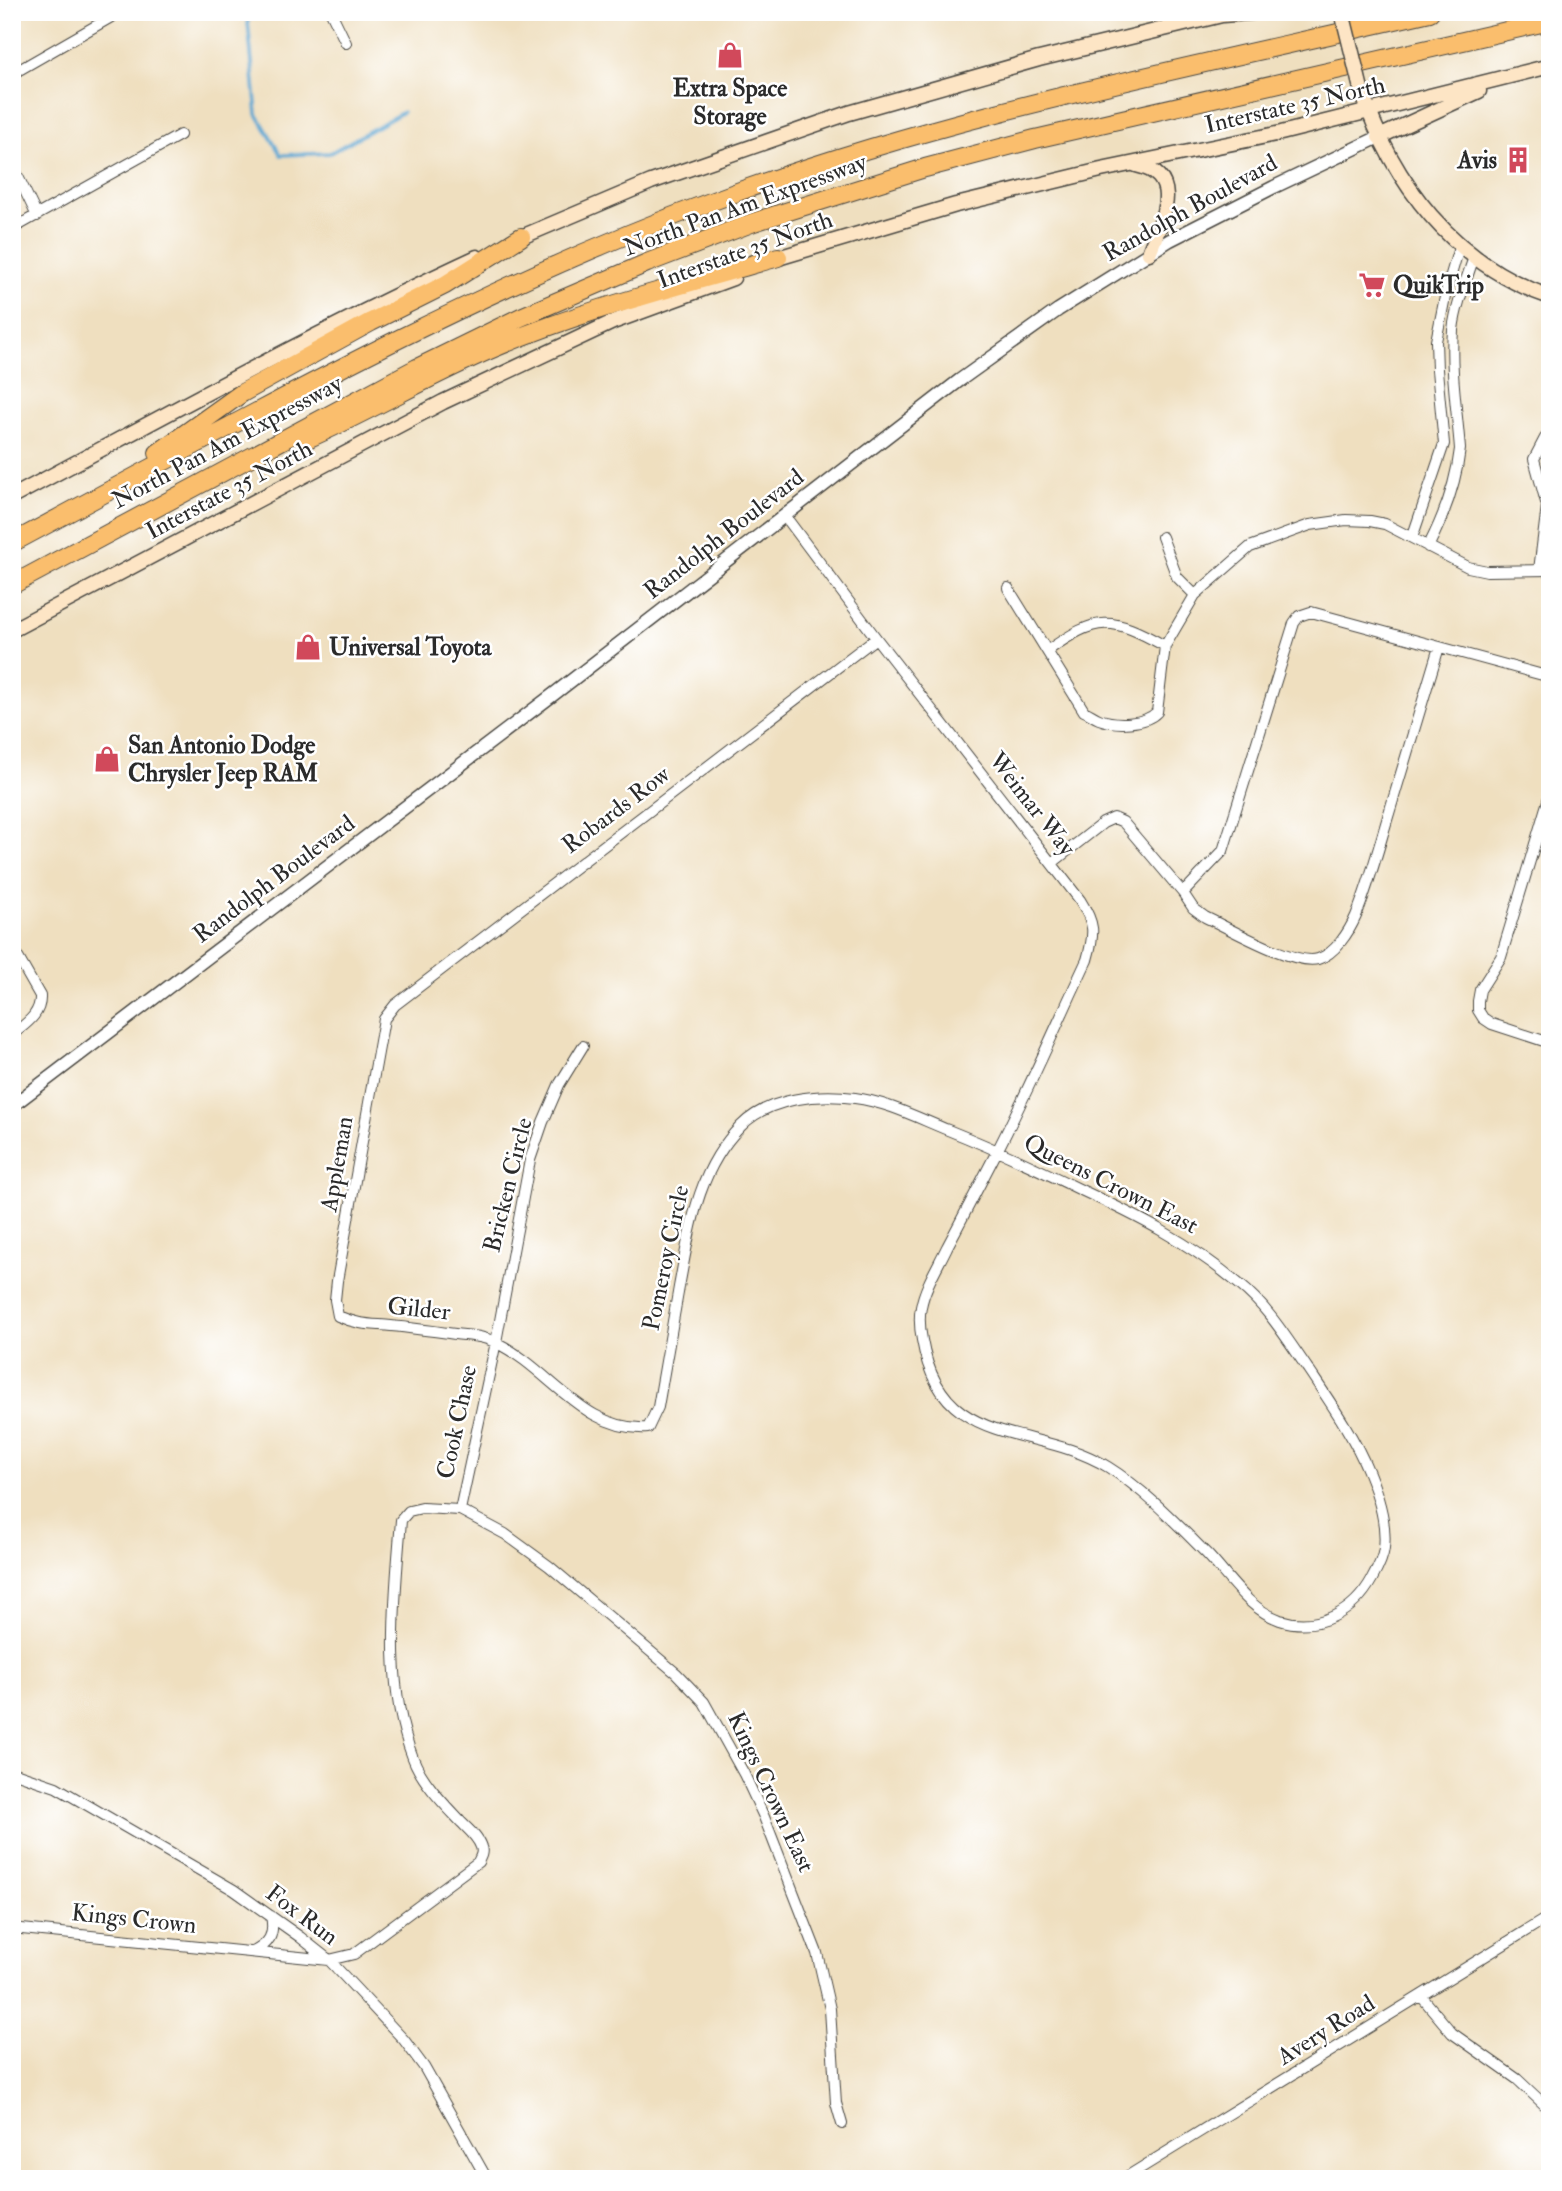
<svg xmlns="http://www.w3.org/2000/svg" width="1562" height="2191" font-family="'IM FELL Double Pica',serif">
<rect width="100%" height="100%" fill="#fff"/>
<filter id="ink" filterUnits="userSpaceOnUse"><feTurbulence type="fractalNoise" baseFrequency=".0143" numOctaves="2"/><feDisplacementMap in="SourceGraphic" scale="14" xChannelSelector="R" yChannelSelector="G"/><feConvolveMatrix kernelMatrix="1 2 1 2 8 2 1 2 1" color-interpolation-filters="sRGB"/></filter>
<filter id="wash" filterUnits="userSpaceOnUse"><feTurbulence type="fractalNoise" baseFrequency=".00686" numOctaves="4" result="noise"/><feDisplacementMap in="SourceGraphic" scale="28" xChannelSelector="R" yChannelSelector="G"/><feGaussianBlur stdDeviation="1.57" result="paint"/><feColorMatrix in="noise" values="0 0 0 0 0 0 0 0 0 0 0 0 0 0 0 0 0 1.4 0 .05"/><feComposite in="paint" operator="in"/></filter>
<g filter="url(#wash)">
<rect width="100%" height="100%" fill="#efdfbf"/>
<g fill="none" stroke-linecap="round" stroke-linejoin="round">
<path stroke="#58a5d1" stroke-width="3.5" d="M247,12l10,102 24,41 49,-2 73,-41"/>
</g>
</g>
<g filter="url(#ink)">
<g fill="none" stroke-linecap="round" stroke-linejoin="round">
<g stroke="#484641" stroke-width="12">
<path id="minor" d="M331,12l15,31
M12,74l108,-62
M12,164l25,52
M12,229l168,-94
M785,516l91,122 204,262c15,24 15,32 7,60 -31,66 -60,134 -94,199 -15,29 -30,58 -46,88 -9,19 -22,39 -26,60 -2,10 -1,23 1,33 19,112 113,82 186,127 37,23 69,57 99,87 22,23 41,55 73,66 38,12 74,-8 92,-41 5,-9 11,-20 12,-31 3,-23 -6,-53 -15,-75 -15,-37 -39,-71 -61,-104 -21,-30 -40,-62 -69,-85 -50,-42 -102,-68 -160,-95 -43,-21 -86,-41 -131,-59 -30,-12 -61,-28 -93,-32 -37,-5 -87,0 -114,28 -44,44 -51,103 -62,161 -7,40 -14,80 -21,120l-10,21c-64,4 -98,-59 -151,-85 -13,-7 -27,-7 -42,-9 -21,-3 -43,-6 -64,-8 -21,-2 -33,-1 -53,-10l-3,-16 2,-19 47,-262 11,-14 481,-367
M1162,537l15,40 18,18
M1412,538l32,-94 -7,-74 -1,-29 10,-49 14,-48
M1428,547c16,-31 28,-63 32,-98 -3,-39 -10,-80 -7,-119 3,-25 13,-49 21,-73
M1539,570l8,-64 -13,-47 11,-21 5,-2
M1008,588l76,123c5,2 10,6 15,8 16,6 46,6 58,-7l8,-66 30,-51 55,-48 60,-22 36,-5 24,1 15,3 83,43 19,4 63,-1
M1047,651c51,-36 64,-35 118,-5
M1550,794l-49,163 -21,33 -2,11v9l5,8 9,6 58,19
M1052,863l51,-40 11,-5 9,4 60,71 10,15 12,9c24,11 89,49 113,42 17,-5 31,-27 38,-43 14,-34 23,-70 34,-106 16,-54 33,-108 49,-163
M1183,893l40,-42 71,-228 5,-7 12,-4 239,65
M12,947l28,49c1,19 -15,28 -28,39
M460,1510l36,-168 34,-182 13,-38 16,-37 24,-39
M12,1772l44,15 178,103 66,47 29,23 75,80 20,27 63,112
M12,1928l317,32 25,-6 124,-92c3,-6 5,-10 3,-15 -3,-10 -13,-18 -20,-25 -17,-18 -39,-40 -48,-64 -29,-74 -18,-160 -12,-238l8,-9 13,-3 38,2 45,24 44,32 127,107 28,29 40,72 20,43 53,136 13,56 6,94 6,21
M253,1952c16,-8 22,-17 18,-36
M1421,1996l31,37 65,46 33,31
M1123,2179l427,-263"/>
</g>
<g stroke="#484641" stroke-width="15">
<path id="tertiary" d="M12,1106l542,-412 406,-314 98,-70 112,-70 104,-53 105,-50"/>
</g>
<g stroke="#484641" stroke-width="17">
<path id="secondary" d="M1361,89c31,94 93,175 189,208
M1379,137l100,-46
M1136,165c50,11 25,56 13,88
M512,241l139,-59 198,-69 190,-54 183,-44 39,-3
M771,260l185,-55 145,-35 180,-37 269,-67
M12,497c154,-82 307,-167 465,-240
M12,630l431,-228 170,-80 120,-44"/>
</g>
<g stroke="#484641" stroke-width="20">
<path id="motorway" d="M307,439c63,-28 123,-64 187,-91 91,-39 189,-63 284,-91
M158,453l84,-60 129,-71 74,-37 76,-48
M12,543c230,-123 456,-251 701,-342 232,-87 477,-133 717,-189
M12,585l405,-217 104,-51 126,-54 107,-41 171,-54 110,-29 515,-118"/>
</g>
<use href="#minor" stroke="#fff" stroke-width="10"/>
<use href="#tertiary" stroke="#fff" stroke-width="12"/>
<use href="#secondary" stroke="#fde5c5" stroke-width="14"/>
<use href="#motorway" stroke="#fabe6d" stroke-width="18"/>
<g stroke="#484641" stroke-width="17" stroke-linecap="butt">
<path id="secondary-bridge" d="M1342,12l19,77"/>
</g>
<use href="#secondary-bridge" stroke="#fde5c5" stroke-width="14"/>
</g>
</g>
<defs>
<g id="shop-bare" transform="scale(2.1)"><path d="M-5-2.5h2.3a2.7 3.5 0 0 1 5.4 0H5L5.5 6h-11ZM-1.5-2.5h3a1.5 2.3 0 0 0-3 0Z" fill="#d1495b" stroke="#fff" stroke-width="2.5" paint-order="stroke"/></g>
<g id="building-bare" transform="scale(2.1)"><path d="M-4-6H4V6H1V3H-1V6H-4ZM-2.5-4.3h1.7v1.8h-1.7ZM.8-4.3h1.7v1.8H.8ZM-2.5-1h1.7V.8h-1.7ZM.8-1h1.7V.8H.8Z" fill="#d1495b" stroke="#fff" stroke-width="2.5" paint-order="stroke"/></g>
<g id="supermarket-bare" transform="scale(2.1)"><path d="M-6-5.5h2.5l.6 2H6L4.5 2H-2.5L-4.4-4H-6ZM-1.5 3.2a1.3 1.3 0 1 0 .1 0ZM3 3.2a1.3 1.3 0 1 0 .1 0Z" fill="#d1495b" stroke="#fff" stroke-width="2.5" paint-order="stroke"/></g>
</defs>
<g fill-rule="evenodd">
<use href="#shop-bare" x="730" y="55"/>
<use href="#building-bare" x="1518" y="160"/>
<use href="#supermarket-bare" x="1372" y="285"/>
<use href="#shop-bare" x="308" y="647"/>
<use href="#shop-bare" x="107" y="759"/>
</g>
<g text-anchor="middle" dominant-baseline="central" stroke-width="5" stroke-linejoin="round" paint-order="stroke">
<g font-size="24" font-weight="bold" fill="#2b2b2b" stroke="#fff" text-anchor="start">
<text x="730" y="88" text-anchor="middle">Extra Space<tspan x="730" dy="28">Storage</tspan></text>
<text x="1497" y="160" text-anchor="end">Avis</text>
<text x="1393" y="285">QuikTrip</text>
<text x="329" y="647">Universal Toyota</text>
<text x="128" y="745">San Antonio Dodge<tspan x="128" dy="28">Chrysler Jeep RAM</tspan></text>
</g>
<g font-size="24" fill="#2b2b2b" stroke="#fff">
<text transform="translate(1295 105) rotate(-13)">Interstate 35 North</text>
<text transform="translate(745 205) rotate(-20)">North Pan Am Expressway</text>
<text transform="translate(1190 208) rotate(-29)">Randolph Boulevard</text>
<text transform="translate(745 250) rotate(-20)">Interstate 35 North</text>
<text transform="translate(227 442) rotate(-28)">North Pan Am Expressway</text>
<text transform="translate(229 490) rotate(-28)">Interstate 35 North</text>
<text transform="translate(724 534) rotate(-38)">Randolph Boulevard</text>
<text transform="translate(1032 804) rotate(52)">Weimar Way</text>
<text transform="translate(616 810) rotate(-37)">Robards Row</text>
<text transform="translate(274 879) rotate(-37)">Randolph Boulevard</text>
<text transform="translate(337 1164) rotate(-80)">Appleman</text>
<text transform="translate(1111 1184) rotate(27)">Queens Crown East</text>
<text transform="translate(508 1185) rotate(-76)">Bricken Circle</text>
<text transform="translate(666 1258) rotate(-78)">Pomeroy Circle</text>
<text transform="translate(419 1309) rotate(6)">Gilder</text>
<text transform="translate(457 1422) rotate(-78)">Cook Chase</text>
<text transform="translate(771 1792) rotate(65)">Kings Crown East</text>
<text transform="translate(302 1915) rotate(37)">Fox Run</text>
<text transform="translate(134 1919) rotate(6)">Kings Crown</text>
<text transform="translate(1326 2030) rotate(-32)">Avery Road</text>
</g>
</g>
<rect width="1562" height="2191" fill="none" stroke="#fff" stroke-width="42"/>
</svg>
